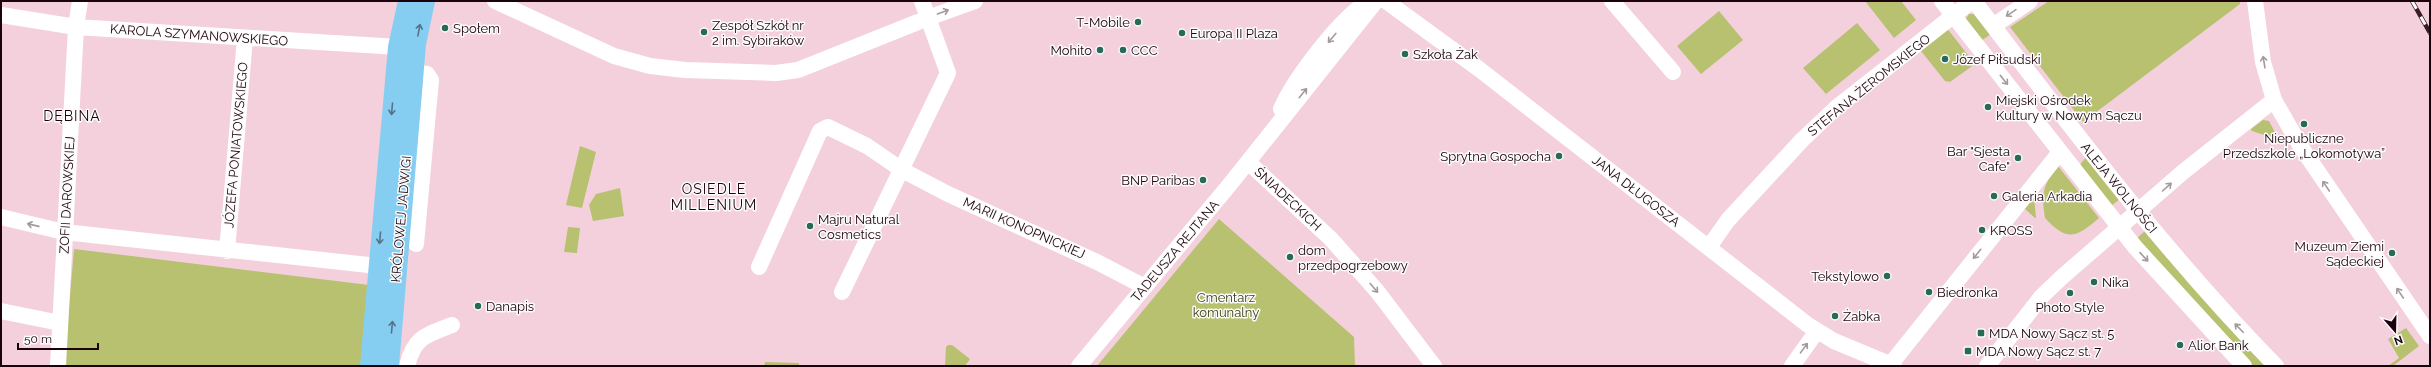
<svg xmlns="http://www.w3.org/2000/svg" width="2431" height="367" font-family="Raleway,sans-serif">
<rect width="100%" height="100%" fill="#f4d0dd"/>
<path fill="#b7c170" d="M1865,1h36l15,19 -22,18z
M2049,1h191v3l-157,118 -73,-95z
M1719,11l24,29 -42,34 -24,-28z
M1969,14h5l17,20 -10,7 -16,-21z
M1857,23l23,27 -54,44 -23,-26z
M1946,27l29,37 -25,18 -5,-1 -24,-30z
M2263,120l6,1 10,19 -27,-9 -1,-2z
M580,146l16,6 -14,56 -16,-3z
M2087,156l33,43 -9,7 -32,-40z
M2058,166l41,52c-23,20 -32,24 -54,0 -4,-25 -2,-33 13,-52z
M620,188l4,28 -31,5 -4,-16 7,-11z
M2034,197l2,21h-1l-11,-10z
M1219,219l135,118 1,29h-258z
M568,227l12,1 -3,25 -13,-1z
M2145,231l123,135h-16l-60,-64 -56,-63z
M74,249l295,36 -7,81h-298z
M2406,328l13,18 -26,20h-5l11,-8 -11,-19z
M948,345h4l18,14 -5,7h-20l1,-19z
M765,362l34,1v3h-35z"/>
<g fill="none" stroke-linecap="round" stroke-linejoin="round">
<path stroke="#fff" stroke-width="16" d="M495,1l119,55 36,10 35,4 91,3 22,-3 120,-48
M922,1l6,17 47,-17
M1386,1l93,68 329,256 26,16 60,25
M1612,1l61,71
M1942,1l193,246 109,119
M1974,1c97,126 190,251 302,365
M2255,1l8,61 11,38 27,47 129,189
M1,15l75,12 322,20 6,10
M1993,26l37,-25
M413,72l14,2 4,6 -15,164
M1281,109c13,-30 60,-92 88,-108
M1248,162l83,77 46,52 57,75
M1,217l63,15 314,34
M1709,247l19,-27 74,-80 35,-33 135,-106
M227,251l18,-213
M759,267l61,-136 8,-4 39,19 35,24 46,24 149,68 48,25
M842,292l106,-219 -17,-47
M1,311l59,12
M1890,365l170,-213
M58,366l18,-339 4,-26
M407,366c7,-29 19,-31 45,-41
M1079,366l152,-183 145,-182
M1792,366l25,-35
M1987,366l55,-70 20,-19 121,-105 91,-72"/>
<path stroke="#86cef1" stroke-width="20" d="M370,366l28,-319 10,-46
M389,366l27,-322 9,-43"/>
<g stroke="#381d28" stroke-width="4.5">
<path id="rail" d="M2412,1l18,32"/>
</g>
<use href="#rail" stroke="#fcfcfc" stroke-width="3" stroke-dasharray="9" stroke-linecap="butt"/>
</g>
<defs><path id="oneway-shaft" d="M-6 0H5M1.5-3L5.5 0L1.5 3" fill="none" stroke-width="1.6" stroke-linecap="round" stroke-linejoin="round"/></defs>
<g stroke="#a49a9e">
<use href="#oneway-shaft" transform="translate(943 12) rotate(-20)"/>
<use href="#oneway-shaft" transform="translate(2011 13) rotate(146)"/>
<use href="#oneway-shaft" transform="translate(1332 38) rotate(130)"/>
<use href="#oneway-shaft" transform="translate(2264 62) rotate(-99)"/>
<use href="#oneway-shaft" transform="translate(2004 80) rotate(51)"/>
<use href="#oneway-shaft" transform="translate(1303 93) rotate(-51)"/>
<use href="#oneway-shaft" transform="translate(2326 186) rotate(-124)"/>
<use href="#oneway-shaft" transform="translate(2167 187) rotate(-42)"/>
<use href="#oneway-shaft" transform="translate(33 225) rotate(-167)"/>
<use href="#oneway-shaft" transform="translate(1977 254) rotate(129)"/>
<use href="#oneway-shaft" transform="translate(2144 257) rotate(47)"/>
<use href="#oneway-shaft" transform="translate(1374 288) rotate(50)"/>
<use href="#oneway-shaft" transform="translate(2400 293) rotate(-124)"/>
<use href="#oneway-shaft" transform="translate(2239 328) rotate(-134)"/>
<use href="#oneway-shaft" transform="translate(1804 348) rotate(-54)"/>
</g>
<g stroke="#56728a">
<use href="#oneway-shaft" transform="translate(419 30) rotate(-79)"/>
<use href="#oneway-shaft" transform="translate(392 109) rotate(95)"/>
<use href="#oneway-shaft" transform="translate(380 238) rotate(95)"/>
<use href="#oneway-shaft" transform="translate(392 327) rotate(-85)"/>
</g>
<g fill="#286a5a" stroke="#fcfcfc" stroke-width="1.5">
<circle cx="1138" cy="22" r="4"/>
<circle cx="445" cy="28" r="4"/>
<circle cx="704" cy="32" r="4"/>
<circle cx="1182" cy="33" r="4"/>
<circle cx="1100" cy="50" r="4"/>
<circle cx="1123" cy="50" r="4"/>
<circle cx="1405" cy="54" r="4"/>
<circle cx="1945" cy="59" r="4"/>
<circle cx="1988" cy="107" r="4"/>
<circle cx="2304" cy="124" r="4"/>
<circle cx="1559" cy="156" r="4"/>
<circle cx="2018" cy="158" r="4"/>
<circle cx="1203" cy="180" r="4"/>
<circle cx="1994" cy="196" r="4"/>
<circle cx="810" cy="226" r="4"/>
<circle cx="1982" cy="230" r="4"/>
<circle cx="2392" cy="253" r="4"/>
<circle cx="1290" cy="257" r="4"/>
<circle cx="1887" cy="276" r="4"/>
<circle cx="2094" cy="282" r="4"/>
<circle cx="1929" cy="292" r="4"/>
<circle cx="2070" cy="293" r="4"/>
<circle cx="478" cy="306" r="4"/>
<circle cx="1835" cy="316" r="4"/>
<rect x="1977" y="329" width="8" height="8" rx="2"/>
<circle cx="2180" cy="345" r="4"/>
<rect x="1964" y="347" width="8" height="8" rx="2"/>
</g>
<g text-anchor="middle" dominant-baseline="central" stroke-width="3" stroke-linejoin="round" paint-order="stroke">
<g font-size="13" fill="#1c020d" stroke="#fcfcfc" text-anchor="start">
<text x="1130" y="22" text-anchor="end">T-Mobile</text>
<text x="712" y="25">Zespół Szkół nr<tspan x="712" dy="15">2 im. Sybiraków</tspan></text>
<text x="453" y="28">Społem</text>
<text x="1190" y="33">Europa II Plaza</text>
<text x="1092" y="50" text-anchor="end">Mohito</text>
<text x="1131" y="50">CCC</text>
<text x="1413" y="54">Szkoła Żak</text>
<text x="1953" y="59">Józef Piłsudski</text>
<text x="1996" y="100">Miejski Ośrodek<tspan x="1996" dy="15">Kultury w Nowym Sączu</tspan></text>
<text x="2304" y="138" text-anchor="middle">Niepubliczne<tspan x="2304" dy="15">Przedszkole „Lokomotywa”</tspan></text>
<text x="2010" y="151" text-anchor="end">Bar "Sjesta<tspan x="2010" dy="15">Cafe"</tspan></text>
<text x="1551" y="156" text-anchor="end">Sprytna Gospocha</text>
<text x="1195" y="180" text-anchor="end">BNP Paribas</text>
<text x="2002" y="196">Galeria Arkadia</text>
<text x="818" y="219">Majru Natural<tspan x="818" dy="15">Cosmetics</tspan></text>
<text x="1990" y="230">KROSS</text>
<text x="2384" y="246" text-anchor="end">Muzeum Ziemi<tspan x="2384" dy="15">Sądeckiej</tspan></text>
<text x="1298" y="250">dom<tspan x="1298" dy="15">przedpogrzebowy</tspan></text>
<text x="1879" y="276" text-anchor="end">Tekstylowo</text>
<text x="2102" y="282">Nika</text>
<text x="1937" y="292">Biedronka</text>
<text x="486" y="306">Danapis</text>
<text x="2070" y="307" text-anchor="middle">Photo Style</text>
<text x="1843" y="316">Żabka</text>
<text x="1989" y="333">MDA Nowy Sącz st. 5</text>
<text x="2188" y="345">Alior Bank</text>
<text x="1976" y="351">MDA Nowy Sącz st. 7</text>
</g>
<g font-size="13" fill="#1c020d" stroke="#fcfcfc">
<text transform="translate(199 35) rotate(4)">KAROLA SZYMANOWSKIEGO</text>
<text transform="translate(1869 85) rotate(-39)">STEFANA ŻEROMSKIEGO</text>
<text transform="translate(236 145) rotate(-85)">JÓZEFA PONIATOWSKIEGO</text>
<text transform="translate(2119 188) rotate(51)">ALEJA WOLNOŚCI</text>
<text transform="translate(1636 191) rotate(38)">JANA DŁUGOSZA</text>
<text transform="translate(67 195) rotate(-87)">ZOFII DAROWSKIEJ</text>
<text transform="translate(1288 199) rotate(43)">ŚNIADECKICH</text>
<text transform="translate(401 219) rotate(-85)">KRÓLOWEJ JADWIGI</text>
<text transform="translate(1024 228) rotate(24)">MARII KONOPNICKIEJ</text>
<text transform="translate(1175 251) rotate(-50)">TADEUSZA REJTANA</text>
</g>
<g font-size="13" fill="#3a3e13" stroke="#fcfcfc">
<text x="1226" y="297">Cmentarz<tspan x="1226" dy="15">komunalny</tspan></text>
</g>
<g font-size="14" letter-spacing="1" fill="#1c020d" stroke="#fcfcfc">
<text x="72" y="116">DĘBINA</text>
<text x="714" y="189">OSIEDLE<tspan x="714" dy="16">MILLENIUM</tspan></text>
</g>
</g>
<rect width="2431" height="367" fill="none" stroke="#1c020d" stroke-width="4"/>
<g transform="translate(2395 331) rotate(160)" stroke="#fcfcfc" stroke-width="3" paint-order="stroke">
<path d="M0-3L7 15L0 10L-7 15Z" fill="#1c020d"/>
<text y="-6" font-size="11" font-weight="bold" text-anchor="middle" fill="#1c020d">N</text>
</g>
<path d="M18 343v6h80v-6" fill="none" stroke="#1c020d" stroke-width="2"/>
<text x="24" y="343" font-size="12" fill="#1c020d" stroke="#fcfcfc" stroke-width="3" paint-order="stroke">50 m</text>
</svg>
